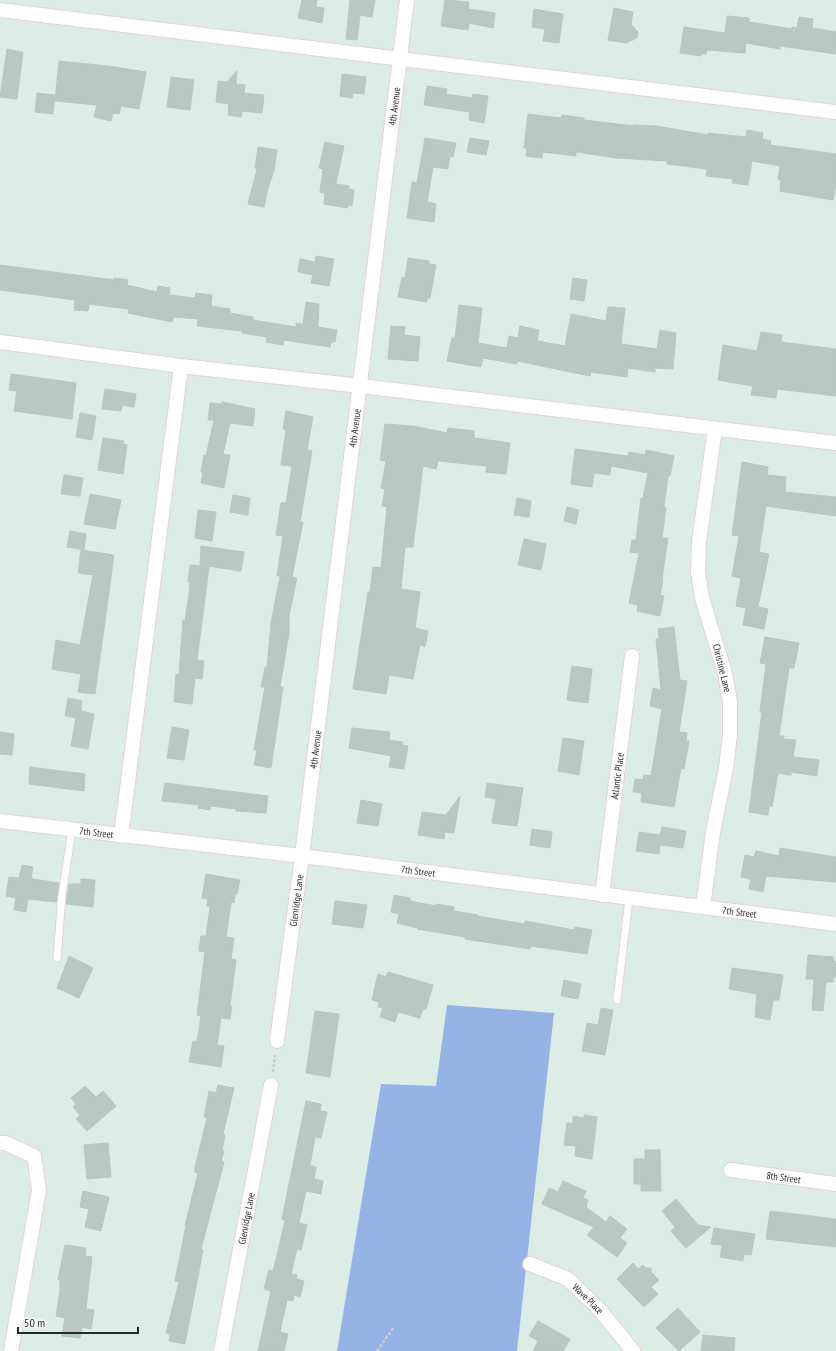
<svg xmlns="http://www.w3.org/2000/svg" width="836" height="1351" font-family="'PT Sans Narrow',sans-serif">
<rect width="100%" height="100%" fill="#dbede5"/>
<path fill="#96b3e6" d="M447,1005l107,8 -37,338h-180l44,-267 55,2z"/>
<path fill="#bbc8c2" stroke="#b5c8c1" d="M302,0h15l-1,7 8,1 -2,15 -24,-5z
M350,0h25l-3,17 -12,-2 -3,25 -11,-1z
M445,0l24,2 -1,7 27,4 -2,15 -24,-5 -1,7 -27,-4z
M614,8l19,4 -2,12 7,8 -1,6 -11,5 -18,-3z
M534,9l29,5 -4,29 -16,-2 2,-12 -13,-2z
M727,16l22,2v4l43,7v-2l5,1 2,-11 14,2 -1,9 24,4v22l-56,-8v3l-34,-6 -1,10 -38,-3 -1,4h-5v2l-21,-3 4,-26 41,6z
M7,49l16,3 -6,47 -17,-2z
M59,61l49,5 38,6 -7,37 -18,-3 -2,8 -6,-1 -2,8 -17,-4 3,-12 -42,-4z
M237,71l-1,13 9,1 -1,8 20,2 -2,18 -20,-2 -1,6 -13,-2 1,-11 -13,-2 2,-21 9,1z
M342,74l24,3 -2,17 -11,-1 -1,5 -12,-2z
M171,77l23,3 -4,30 -23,-3z
M427,86l20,3 -1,5 26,4 1,-4 15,2 -4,27 -15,-3 1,-8 -46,-7z
M37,93l18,2 -2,19 -18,-2z
M528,114l33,4 1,-3 22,3v2l50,6v-1l22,1 52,9v-2l38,4 1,-7 16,3 -1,6 9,2 -1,4 66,9v31l-3,15 -53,-9 1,-11 -3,-1 2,-13 -28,-5 -4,24 -16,-2 1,-4 -27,-3 1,-7 -40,-5v-3l-51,-3 -40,-6v4l-33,-4 -1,6 -16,-2 1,-8h-3z
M425,138l31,5 -3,14 -3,-1 -2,13 -15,-2 -6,35 9,2 -2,18 -27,-4 5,-36 5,1z
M470,138l19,3 -3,14 -19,-3z
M325,142l19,4 -8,38 13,2v3l5,1 -2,16 -4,-1 -1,3 -23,-4 1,-11 -5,-1 3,-23 -4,-1z
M258,147l19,3 -3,21 -6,17 -4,19 -16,-3 9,-35 -2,-1z
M316,256l18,3 -5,27 -18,-3 2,-8 -15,-3 2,-13 15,3z
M408,258l21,3v3l7,1 -6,33h-3v4l-29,-5 4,-20 3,1z
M0,265l114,15v-2l14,2 -1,5 30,7 1,-6 12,2 -1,7 26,3 1,-5 16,2 -1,11 19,3v4l23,4v3l43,7v-4l7,1 3,-22 13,2 -1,23 19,3 -2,12h-4l-1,5 -46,-7 -1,5 -17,-3 1,-5 -25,-4v-2l-45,-5 1,-7 -24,-2 -2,5 -44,-9 1,-4 -40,-5 -1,7 -14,-1 1,-10 -75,-10z
M573,278l14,2 -3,21 -14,-2z
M459,305l23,3 -4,35 29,5 2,-12 9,2 2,-12 19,4 -2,11 28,5 6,-32 35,7 2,-14 17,1 -4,36 36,5 3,-19 16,3 -3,36 -18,-1v4l-27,-4 -1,9 -36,-5 -1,4 -73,-15v3l-34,-6 -2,9 -34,-6 5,-23h3z
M391,326l14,1 -1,8 16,2 -2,24 -30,-2z
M761,332l21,3 -1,7 55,7v47l-59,-7 -1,9 -25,-3 2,-9 -35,-6 5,-35 34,6z
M11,374l65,9 -4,36 -58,-8 3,-20 -8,-1z
M105,389l31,5 -2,13 -12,-2 -1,6 -19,-2z
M222,402l33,7 -2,17 -23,-3 -7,31 7,1 -6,33 -23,-5 2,-10 -2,-1 3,-17 2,1 8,-36h-6l2,-17 12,1z
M286,411l27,6 -6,33 5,1 -12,71h3l-11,55 5,1 -8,38v17l-9,54h3l-12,81 -17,-3 3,-15h-3l11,-63h-4l4,-20 2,1 4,-45 9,-47h-3l6,-40 -7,-1 5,-32h5l6,-37 -11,-1 5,-35 -3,-1z
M80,413l16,3 -4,24 -16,-3z
M385,424l28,2 34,7 1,-5 26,3v7l36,5 -4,31 -20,-2 1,-6 -49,-5 -2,8 -13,-3 -10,81h-8l-4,42 19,3 -5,36 13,3 -3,16 -5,-2 -7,34 -24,-4 -3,19 -33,-5 15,-97h2l3,-25 8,1 6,-61 -5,-1 3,-17 -4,-1 5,-27 -6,-1z
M103,438l21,3 -1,3 4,1 -4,29 -25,-4z
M575,449l53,7 1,-4 16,3 1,-5 28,6 -4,20h-2l-4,31 2,1 -4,30h6l-6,41 1,1 -3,15 4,1 -4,20 -23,-5 1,-6 -9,-2 10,-50 -9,-1 2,-12h4l5,-42h2l5,-25 -37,-7 -1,9 -16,-2 -2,14 -21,-3z
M742,462l26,5 -1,8 19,2 -1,15 51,5v19l-70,-10 -7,46 10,2 -11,53 10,2 -4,20 -21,-4 3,-17 -10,-2 5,-28 -9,-2 7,-40 -7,-1z
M64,475l19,3 -3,18 -19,-2z
M90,494l31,6 -6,29 -31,-5z
M233,495l17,3 -2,17 -18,-3z
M517,498l14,3 -2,16 -15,-2z
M567,507l12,3 -3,14 -12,-3z
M198,510l18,2 -4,29 -17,-3z
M70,531l16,3 -2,16 -17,-3z
M524,539l22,5 -5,26 -23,-5z
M201,546l43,6 -3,19 -41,-6z
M81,550l33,5 -19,139 -17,-2 3,-18 -29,-5 4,-29 24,5 13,-70 -15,-2z
M190,565l19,2 -12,93 7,1 -2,18 -7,-1 -3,26 -18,-2 2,-28 3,1 4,-55h2l4,-26 1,-12h-2z
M674,627l6,53 7,1 -8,51 8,1 -1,8h3l-5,28 -3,-1 -7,39 -33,-5 1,-9 -9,-1 2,-13 8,1 1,-5 7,1 11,-67 -12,-3 3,-18 8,2 -5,-51h3l-1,-10z
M765,637l34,6 -5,25h-5l-10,68h5l-1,3 13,1 -3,17 26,3 -2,16 -26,-4v3l-13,-2 -6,34 -3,-1 -1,9 -19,-3 13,-100h-2l6,-48 -6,-1z
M572,666l20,3 -4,34 -21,-3z
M68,698l14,3 -1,10 13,3 -6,35 -17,-3 5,-28 -11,-2z
M172,727l17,3 -5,30 -17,-2z
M352,728l38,4 -1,8 14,2 -1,3 6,1 -4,23 -15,-2 2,-11 -42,-8z
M0,732l14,2 -2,21 -12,-1z
M563,738l21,3 -5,34 -21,-4z
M30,767l55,7 -1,17 -55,-7z
M165,783l103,13 -2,17 -30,-2v-2l-25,-3 -1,4 -12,-2 1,-3 -37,-4z
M487,783l36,5 -6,38 -25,-3 4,-24 -11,-2z
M460,796l-6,37 -9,-1 -1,7 -26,-4 4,-23 24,3z
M361,800l21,4 -4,22 -21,-3z
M662,827l24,4 -3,17 -23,-3 -1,9 -23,-3 3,-19 21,3z
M532,829l20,3 -2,16 -20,-3z
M780,848l56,9v25l-70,-6 -3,16 -14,-3 2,-10 -10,-2 4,-22 9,2 2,-6 23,5z
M22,865l11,2 -2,11 2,1 26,4 -3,19 -28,-3 -2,13 -12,-2 2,-12 -10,-2 3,-19 10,1z
M206,874l34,6 -3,14h-2l-1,9 -3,-1 -5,35 8,1 -3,21 5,1 -6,46 2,1 -2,12 -9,-1 -4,27 7,1 -3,21 -32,-5 4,-21 4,1 4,-26 -4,-1 8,-63 -6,-1 2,-15h5l4,-29 -3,-1 1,-7 -6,-1z
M81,879l14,1 -2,27 -27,-3 3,-20h12z
M394,895l16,3v3l26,5v-2l18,3 -1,4 25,4 -1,1 48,8v-3l49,9 1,-3 17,3 -5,24 -57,-8v3l-65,-10v-2l-48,-8 1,-1 -21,-5 2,-9 -8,-2z
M335,901l32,4 -4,23 -31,-4z
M808,955l26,2v4l2,1v15l-2,-1 -1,6h-7l-3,29 -11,-1 2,-31h-8z
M69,956l24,12 -14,30 -22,-10z
M732,968l51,7 -4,25h-6l-3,20 -15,-3 2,-23 -28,-5z
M388,972l45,13 -7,24h-3l-3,9 -22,-6 -3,10 -15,-5 3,-9 -5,-1 1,-5 -7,-2 6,-26 8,3z
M564,980l17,4 -3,15 -17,-3z
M601,1008l12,2 -8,45 -23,-4 5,-28 11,2z
M315,1011l24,3 -9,63 -24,-4z
M218,1085l16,3 -11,46 2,1 -3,15 2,1 -3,10 3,1 -23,87 2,1 -18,94 -16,-3 1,-6 -4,-2 13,-51 -4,-1 11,-56h-1l13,-52 -3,-1v-5l12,-49 -3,-1 5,-26 7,2z
M85,1086l11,11 7,-6 13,15 -29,25 -11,-12 4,-4 -7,-8 3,-3 -5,-6z
M306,1101l15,3 -1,7 7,1 -6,26 -6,-1 -5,28 6,2 -2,12 9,2 -2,13 -15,-3 -7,32 8,2 -6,25 -4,-1 -6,25 6,1 -1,4 8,2 -4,16 -6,-2 -1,6 -6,-1 -7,32 8,2 -4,17h-26l13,-60 -7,-2 5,-19 4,1 5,-20 7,-31 -3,-1z
M584,1115l13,2 -5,42 -17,-3 1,-10 -12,-1 3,-22h6v-7l11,2z
M108,1143l3,34 -24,2 -3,-34z
M645,1150h15l1,41h-20v-7h-7v-25h11z
M563,1181l23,10 -3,7 5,2 -2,7 20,15 4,-6 17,13 -7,9 7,5 -10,14 -30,-22 7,-8 -52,-23 7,-16 9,4z
M83,1191l26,6 -8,34 -16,-4 4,-18 -9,-2z
M676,1199l22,26 13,2 -25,21 -15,-17 4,-4 -13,-16z
M770,1211l66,8v28l-70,-8z
M714,1228l41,6 -4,21 -7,-1 -1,7 -23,-4 2,-12 -11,-1z
M65,1245l21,3 -1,8 7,1 -6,52 8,1 -3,19 -9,-2 -2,11 -18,-2 3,-18 -9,-2 4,-25v-11h-2z
M633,1263l5,6 5,-4 3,3h5v4l8,8 -8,7 7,7 -14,13 -27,-28z
M678,1308l22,24 -21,19 -23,-23z
M538,1321l32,18 -7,12h-30l5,-10 -9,-5z
M703,1335l32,3 -1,13h-33z"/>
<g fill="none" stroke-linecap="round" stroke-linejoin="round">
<g stroke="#e4d1d5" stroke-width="9">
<path id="service" d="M57,958l5,-63 10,-65
M617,1000l12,-101"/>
</g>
<g stroke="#e4d1d5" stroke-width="16">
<g id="minor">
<path d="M0,10l836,102"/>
<path d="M0,342l181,24 180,20 475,57"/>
<path id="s1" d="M0,821l302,35 534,68"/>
<path d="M121,836l60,-470"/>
<path id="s2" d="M602,895l30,-239"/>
<path d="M703,907l10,-75 13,-64 4,-33v-33l-5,-29 -23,-75 -4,-26 1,-31 16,-112"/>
<path id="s3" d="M277,1041l25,-185 105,-856"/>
<path d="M0,1143h5l29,13 5,34 -28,161"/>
<path id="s4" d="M731,1170l105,14"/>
<path id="s5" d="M530,1264l38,15 31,30 34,42"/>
<path id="s6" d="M221,1351l50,-266"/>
</g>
</g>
<path stroke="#ccc" stroke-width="2.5" stroke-dasharray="3 2" stroke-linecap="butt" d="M273,1072l2,-17
M377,1351l17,-24"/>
<use href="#service" stroke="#fff" stroke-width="7"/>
<use href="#minor" stroke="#fff" stroke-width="14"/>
</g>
<g text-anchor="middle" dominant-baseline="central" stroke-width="3" stroke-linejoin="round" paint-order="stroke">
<g font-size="10" fill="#2a2a2a" stroke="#fff">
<text stroke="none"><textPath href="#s3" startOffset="942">4th Avenue</textPath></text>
<text stroke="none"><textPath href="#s3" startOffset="618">4th Avenue</textPath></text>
<text transform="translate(722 668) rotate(76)">Christine Lane</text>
<text stroke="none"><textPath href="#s3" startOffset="294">4th Avenue</textPath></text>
<text stroke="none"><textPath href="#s2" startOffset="120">Atlantic Place</textPath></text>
<text stroke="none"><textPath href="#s1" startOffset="97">7th Street</textPath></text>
<text stroke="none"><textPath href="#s1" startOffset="421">7th Street</textPath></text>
<text stroke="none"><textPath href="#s3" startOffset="142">Glenridge Lane</textPath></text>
<text stroke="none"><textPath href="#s1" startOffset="745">7th Street</textPath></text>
<text stroke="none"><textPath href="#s4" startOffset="53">8th Street</textPath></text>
<text stroke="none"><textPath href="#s6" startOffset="135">Glenridge Lane</textPath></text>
<text stroke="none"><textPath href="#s5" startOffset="69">Wave Place</textPath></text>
</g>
</g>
<path d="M18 1327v6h120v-6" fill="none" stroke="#2a2a2a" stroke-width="2"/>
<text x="24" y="1327" font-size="12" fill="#2a2a2a" stroke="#ffffff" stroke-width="3" paint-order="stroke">50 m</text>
</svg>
